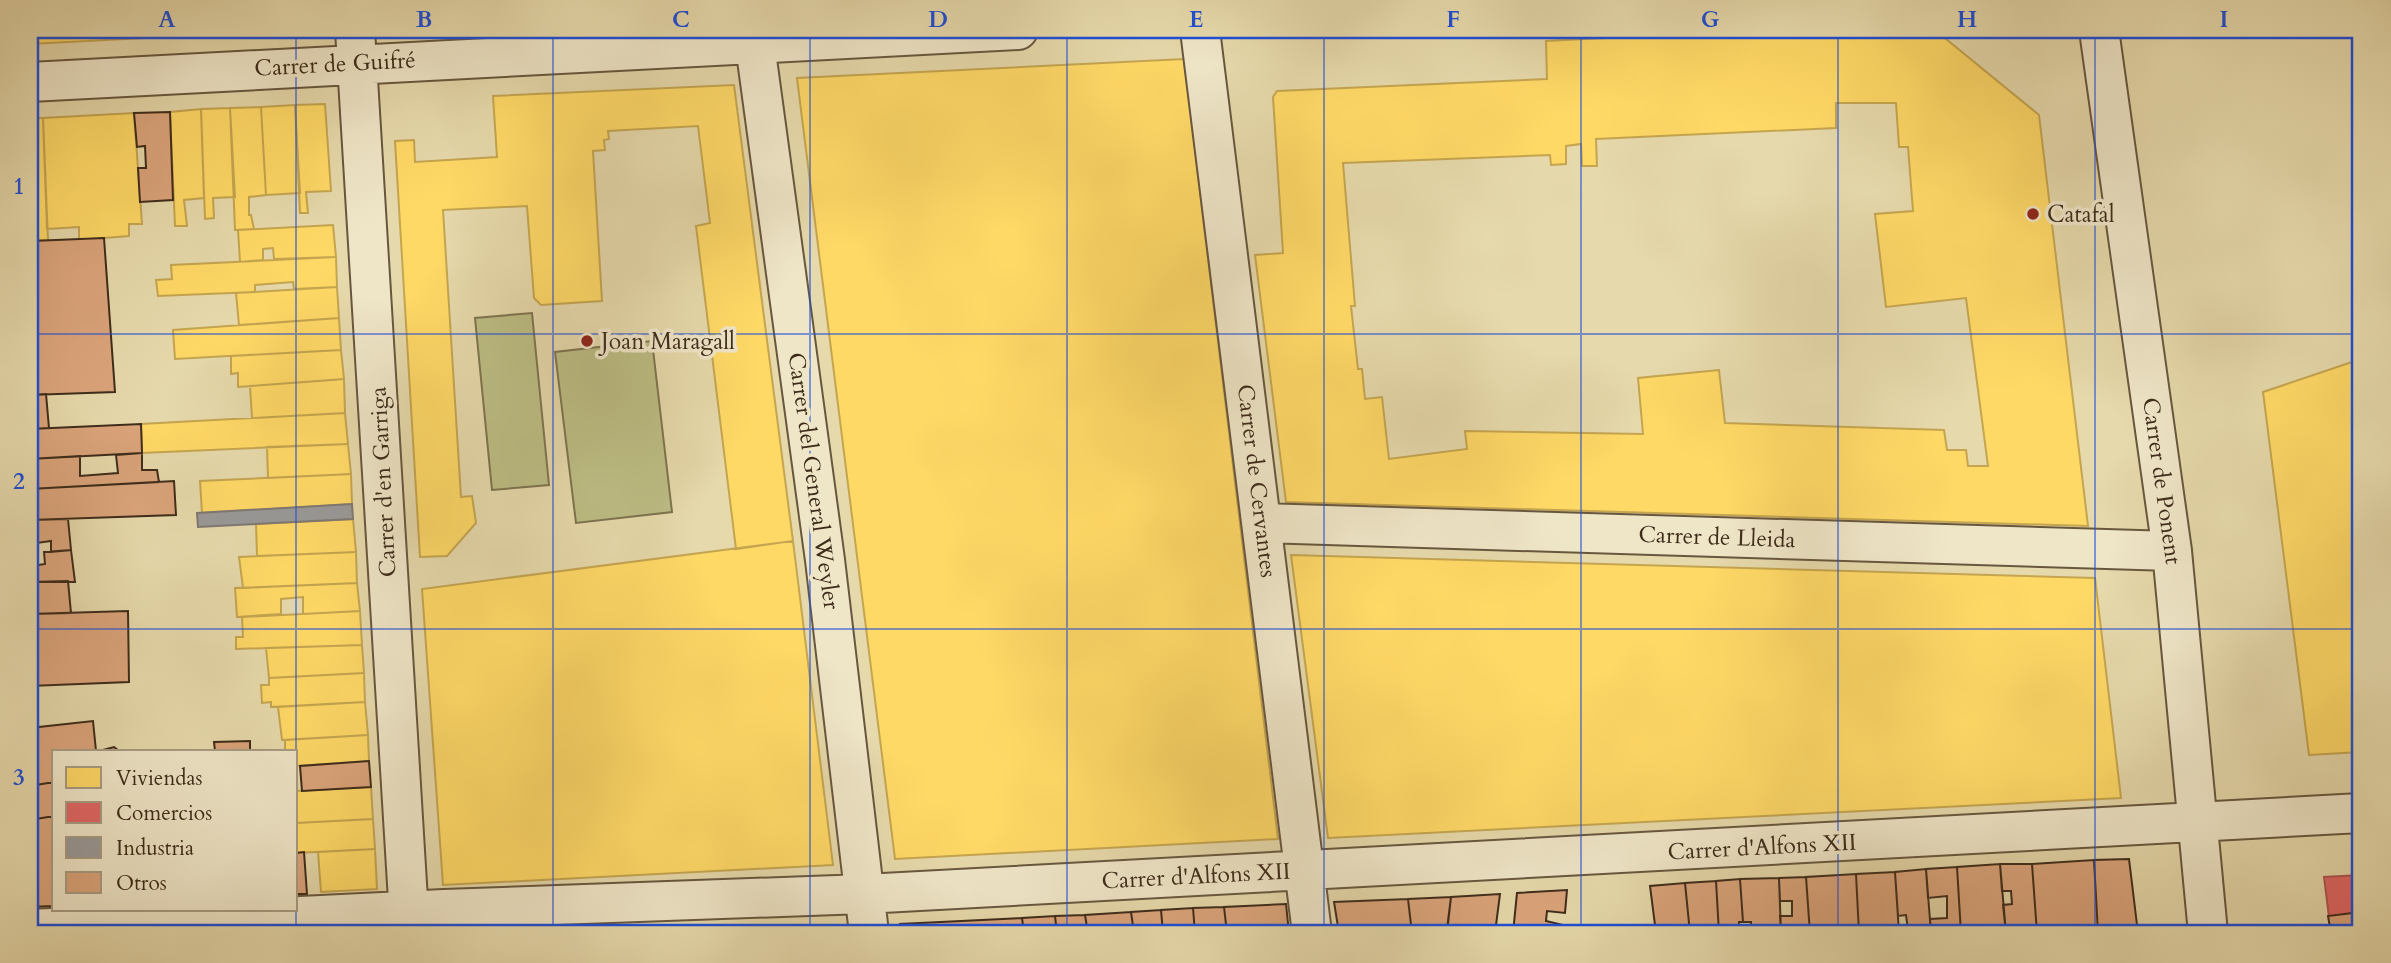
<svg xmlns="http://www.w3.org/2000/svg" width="2391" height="963" font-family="Cardo,serif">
<defs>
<pattern id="water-waves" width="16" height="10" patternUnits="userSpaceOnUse" patternTransform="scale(1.75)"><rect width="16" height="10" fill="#97bba4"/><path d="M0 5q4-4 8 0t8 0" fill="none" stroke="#7d9885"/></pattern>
</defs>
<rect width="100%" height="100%" fill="#e6d9ab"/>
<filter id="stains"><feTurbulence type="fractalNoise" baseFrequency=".00286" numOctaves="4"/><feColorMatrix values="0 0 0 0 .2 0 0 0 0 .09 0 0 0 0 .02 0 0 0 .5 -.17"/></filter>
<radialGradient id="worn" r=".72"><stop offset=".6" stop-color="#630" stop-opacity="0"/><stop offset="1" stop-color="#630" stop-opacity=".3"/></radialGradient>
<path fill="#bcbd84" stroke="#7d7450" stroke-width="2" d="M532,313l17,172 -57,5 -17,-172z
M652,341l20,171 -96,11 -21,-171z"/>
<path fill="url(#water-waves)" stroke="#73826d" stroke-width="2" d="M2352,30h9v42h-4z"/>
<path fill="#ffd966" stroke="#c5a550" stroke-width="2" fill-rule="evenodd" d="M30,30h268l-268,14z
M1765,30h170l104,85 49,411 -802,-24 -31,-247 28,-2 -10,-156 4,-6 270,-12 -1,-38zM1836,103h60l3,44h9l5,64 -38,3 11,93 80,-9 22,168h-20l-2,-16h-19l-3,-20 -219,-7 -6,-53 -81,8 5,56 -178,-3 2,18 -78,10 -7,-62 -17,2 -3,-30h-4l-7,-63h4l-12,-143 207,-8 1,10 15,-1v-18l15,-2 1,22h15l-1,-27 240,-11z
M1184,59l94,780 -383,20 -98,-781z
M734,85l59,456 -57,8 -40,-323 14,-3 -12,-97 -90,5 1,8 -5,1 1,10 -12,1 9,150 -61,4 -7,-7 -7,-92 -84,4 18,287 11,-1 4,27 -29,33 -27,1 -25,-416 19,-1 1,22 82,-5 -4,-61z
M325,104l6,87 -25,1 2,21h-8l-5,-108z
M295,105l5,88 -34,2 -5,-88z
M261,107l5,88 -17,2v18h2l3,14 -19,1 -5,-122z
M230,108l5,89 -22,1 1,20 -9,1 -4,-110z
M201,109l3,89 -20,2 3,26h-12l-5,-114z
M134,113l8,111h-13v12l-50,4v-13l-32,2 -4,-111z
M30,118h13l5,122 -18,1z
M333,225l3,32 -62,2 -1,-11 -10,1v11l-23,2 -2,-32z
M336,257l1,30 -43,2 -1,-7 -38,3v7l-97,4 -2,-16 16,-1 -1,-14z
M337,287l2,31 -100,7 -3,-32z
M339,318l2,32 -166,9 -2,-29z
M341,350l3,29 -106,8v-14l-7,1v-18z
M2361,359v393l-52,3 -46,-363z
M344,379l1,34 -93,5 -2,-32z
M345,413l3,31 -206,9 -1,-29z
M348,444l3,30 -83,4 -1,-31z
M351,474l1,30 -150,9 -2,-32z
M353,519l3,33 -99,4 -1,-32z
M793,541l40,324 -390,20 -21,-296z
M356,552l1,31 -114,5 -4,-31z
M1291,555l804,23 26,220 -793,40z
M357,583l3,28 -57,3v-17l-22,2v15l-44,3 -2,-29z
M360,611l2,34 -126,4v-12h7l-1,-20z
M362,645l2,28 -95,5 -3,-30z
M364,673l1,29 -94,5v-5l-9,1 -1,-18h8v-7z
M365,702l3,33 -86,5 -4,-33z
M368,735l1,26 -73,5v-15h-11v-11z
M371,787l2,32 -77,4v-32z
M373,819l2,30 -79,4v-30z
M375,849l2,40 -56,3 -3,-40z
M837,928v5h-130z"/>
<path fill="#e06666" stroke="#af5550" stroke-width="2" d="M2361,875v58h-30l-7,-56z"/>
<path fill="#999" stroke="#7e7873" stroke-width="2" d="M352,504l1,15 -155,8 -1,-14z"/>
<path fill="#dba47b" stroke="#3e2c1b" stroke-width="2" d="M170,112l3,88 -33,2 -2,-34h8l-1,-22 -8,1 -3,-34z
M104,238l11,154 -85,3 2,-154z
M46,394l3,34 -19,1v-34z
M141,424l1,29 -112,6v-30z
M142,453v17h15l2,12 -129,7v-30l50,-3v20l38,-3 -2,-18z
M174,481l2,34 -146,5v-31z
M68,519l3,31 -20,2v-11l-15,2 1,8 -7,1v-32z
M71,550l4,32h-45v-30l2,14 13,-2 -1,-12z
M68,581l3,32 -41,1v-32z
M128,611l1,71 -99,4v-72z
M93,721l3,30h-42v31l-24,4v-58z
M250,741v10h-35l-1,-9z
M114,747l5,4h-20z
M369,761l2,26 -69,4 -2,-25z
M54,782v34l-24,4v-34z
M54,816v90l-24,1v-87z
M304,852l3,42h-11v-41z
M2129,859l9,74h-40l-4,-73z
M2094,860l4,73h-61l-5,-69z
M2000,864l6,69h-45l-4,-66z
M2000,864h32l5,69h-31l-3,-28 9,-1 -1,-13h-9z
M1957,867l4,66h-30l-1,-14 17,-1v-22l-19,2 -2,-29z
M1926,869l5,64h-32l-1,-3h10l-2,-15 -8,1 -3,-44z
M1895,872l4,61h-40l-3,-59z
M1856,874l3,59h-49l-4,-56z
M1806,877l4,56h-29l-1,-17h12v-15h-12l-1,-23z
M1779,878l2,55h-30v-11h-8l-3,-43z
M1740,879l3,43h-4v11h-20l-3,-52z
M1716,881l3,52h-29l-5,-50z
M1685,883l5,50h-34l-6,-47z
M1567,890l-2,23 -18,-2 -1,10 17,4 -1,8h-49l4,-40z
M1500,894l-5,39h-32l-16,-4 4,-32z
M1451,897l-4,36h-35l-4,-34z
M1408,899l4,34h-73l-5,-31z
M1286,904l3,29h-62l-3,-26z
M1224,907l3,26h-32l-2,-25z
M1193,908l2,25h-32l-2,-23z
M1161,910l2,23h-29l-3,-21z
M1131,912l3,21h-46l-3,-18z
M2361,912v21h-30l-3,-17z
M1085,915l3,18h-31l-2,-17z
M1055,916l2,17h-33l-2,-15z
M1022,918l2,15h-123l-1,-9z"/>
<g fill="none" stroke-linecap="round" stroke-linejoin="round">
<g stroke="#68573f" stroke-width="42">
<path id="street" d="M355,30l55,903
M753,30l72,530 44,373
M1200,30l112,903
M2099,30l73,521 36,382
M30,82l988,-52
M1262,523l910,28
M30,929l414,-20 420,-15 1497,-81"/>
</g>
<use href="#street" stroke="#efe6c8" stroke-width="38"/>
</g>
<path fill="none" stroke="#1d4ed8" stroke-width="2" stroke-opacity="0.55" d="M296,30v721M553,30v903M810,30v903M1067,30v903M1324,30v903M1581,30v903M1838,30v903M2095,30v903M30,334h2331M30,629h2331M296,909v24"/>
<g fill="#8f2418" stroke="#efe6c8" stroke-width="2.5">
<circle cx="2033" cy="214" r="7"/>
<circle cx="587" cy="341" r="7"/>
</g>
<g text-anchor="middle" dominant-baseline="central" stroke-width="7" stroke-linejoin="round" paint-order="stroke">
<g font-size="23" fill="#3e2c1b" stroke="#efe6c8">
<text transform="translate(335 64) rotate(-3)">Carrer de Guifré</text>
<text transform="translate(814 481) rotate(82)">Carrer del General Weyler</text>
<text transform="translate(1257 481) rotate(83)">Carrer de Cervantes</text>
<text transform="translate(2162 481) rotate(82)">Carrer de Ponent</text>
<text transform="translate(383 482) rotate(-93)">Carrer d'en Garriga</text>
<text transform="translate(1717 537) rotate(2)">Carrer de Lleida</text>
<text transform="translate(1762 847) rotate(-3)">Carrer d'Alfons XII</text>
<text transform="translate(1196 876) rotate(-3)">Carrer d'Alfons XII</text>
</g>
<g font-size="23" fill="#3e2c1b" stroke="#efe6c8" text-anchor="start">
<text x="2047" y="214">Catafal</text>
<text x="601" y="341">Joan Maragall</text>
</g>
</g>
<rect width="2391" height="963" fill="none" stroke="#e6d9ab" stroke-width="77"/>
<rect x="52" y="750" width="245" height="161" fill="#efe6c8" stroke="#a89c83" stroke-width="2"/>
<rect x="66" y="767" width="35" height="21" fill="#ffd966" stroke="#a89c83" stroke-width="2"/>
<text x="116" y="785" font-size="21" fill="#3e2c1b">Viviendas</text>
<rect x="66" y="802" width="35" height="21" fill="#e06666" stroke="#a89c83" stroke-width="2"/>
<text x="116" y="820" font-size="21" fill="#3e2c1b">Comercios</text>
<rect x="66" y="837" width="35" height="21" fill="#999999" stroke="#a89c83" stroke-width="2"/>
<text x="116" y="855" font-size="21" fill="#3e2c1b">Industria</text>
<rect x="66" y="872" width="35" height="21" fill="#dba47b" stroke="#a89c83" stroke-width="2"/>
<text x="116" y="890" font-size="21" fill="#3e2c1b">Otros</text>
<rect x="38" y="38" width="2314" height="887" fill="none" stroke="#1d4ed8" stroke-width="2.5"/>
<g font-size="23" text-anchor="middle" font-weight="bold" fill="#1d4ed8">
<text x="167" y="27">A</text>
<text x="424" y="27">B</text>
<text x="681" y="27">C</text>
<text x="938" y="27">D</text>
<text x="1196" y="27">E</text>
<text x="1453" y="27">F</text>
<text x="1710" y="27">G</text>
<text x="1967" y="27">H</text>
<text x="2224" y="27">I</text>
<text x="19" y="194">1</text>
<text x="19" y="489">2</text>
<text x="19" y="785">3</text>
</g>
<rect width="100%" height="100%" filter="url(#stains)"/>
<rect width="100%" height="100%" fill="url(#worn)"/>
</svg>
